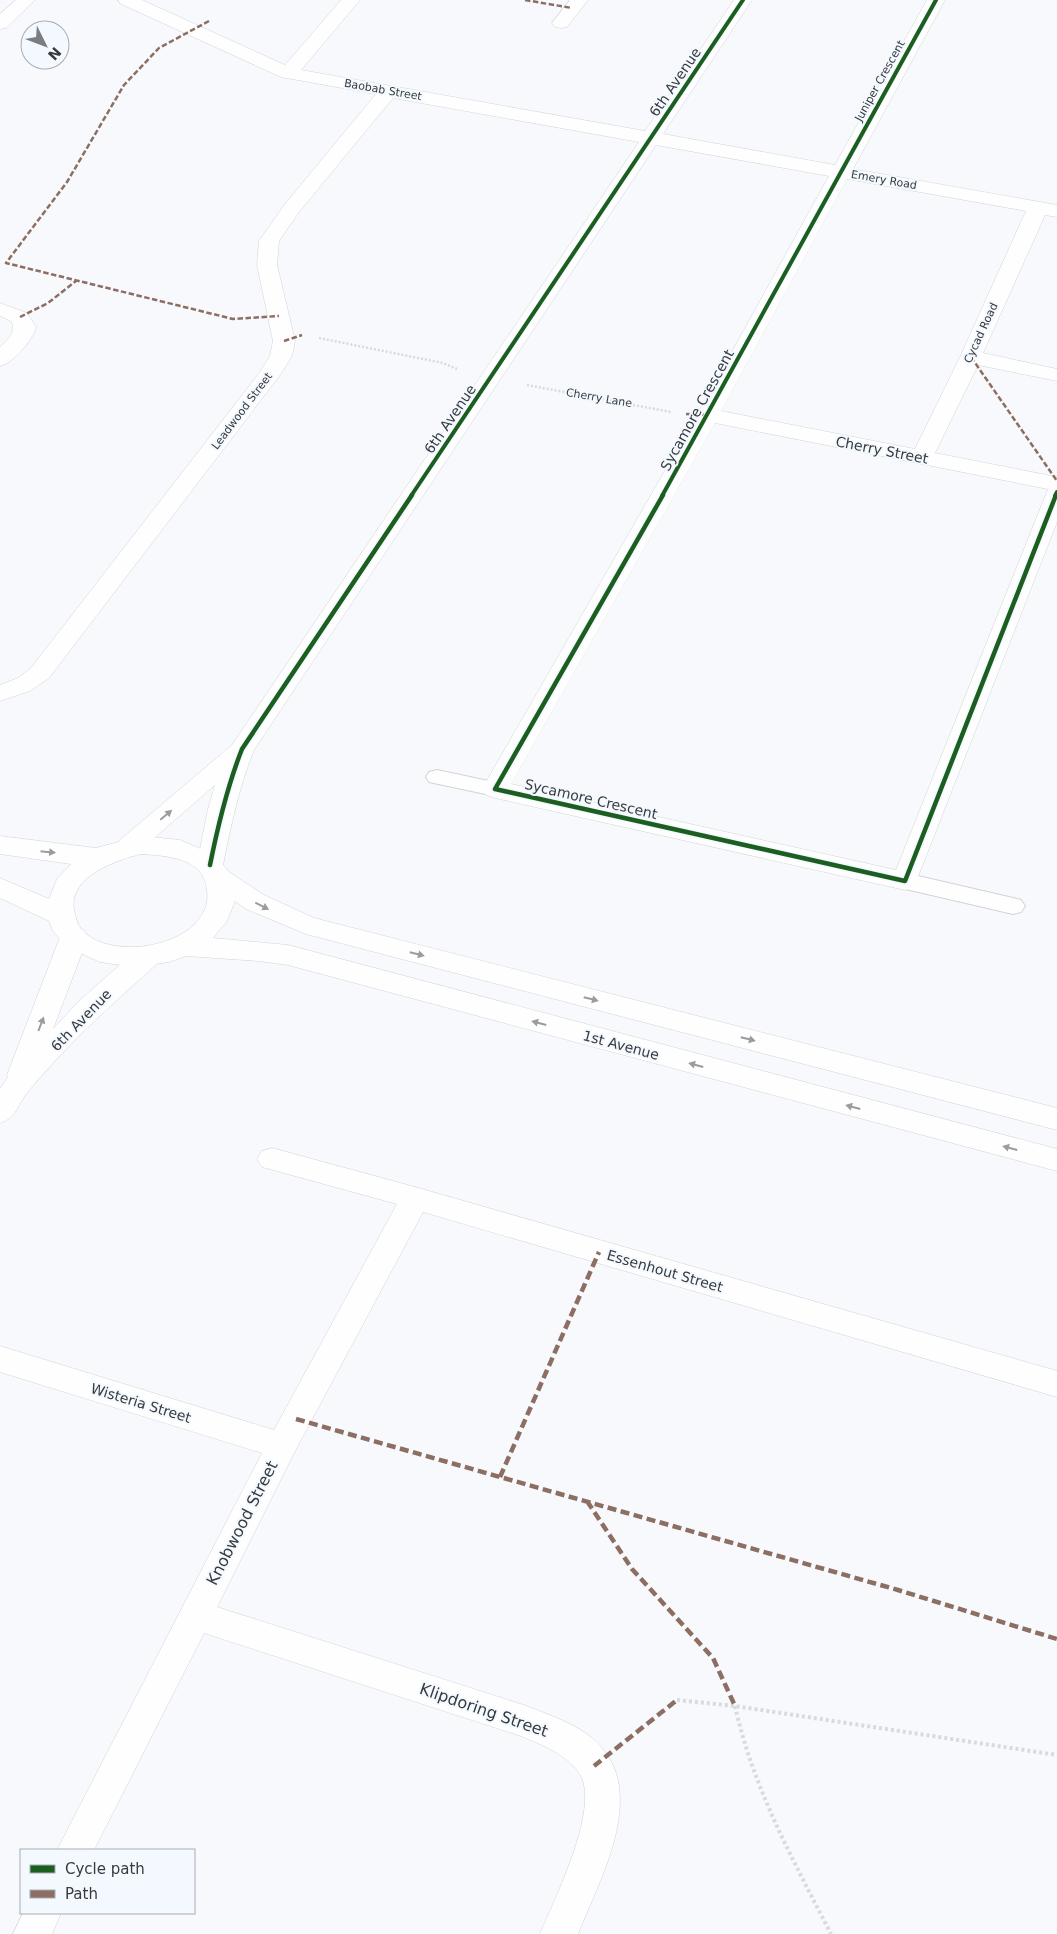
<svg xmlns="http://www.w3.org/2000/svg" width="1057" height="1934" font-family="'DejaVu Sans',sans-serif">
<rect width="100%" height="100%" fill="#f7f9fc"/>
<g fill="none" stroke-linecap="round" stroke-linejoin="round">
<g stroke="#d1d4d6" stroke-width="2">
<path id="service" d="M437,770l66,14 3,5 -3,5 -8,2 -66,-14 -3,-5 3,-5z
M905,873l108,25 8,2 4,6 -4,6 -8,2 -116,-27 -4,-6 4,-6z"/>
</g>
<g stroke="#d1d4d6" stroke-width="1">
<path id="minor" d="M16,0h19l-29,28 -6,1v-15z
M118,0h24l143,65 56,-65h19l-59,70 344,61 89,-131h18l-89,134 172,31 92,-165h18l-92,169 204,36v12l-12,-2 -62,138 74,16v12l-79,-16 -43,88 122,24v45l-143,365 -9,3 -410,-92 -9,-3 -4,-6 215,-374 132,-239 -173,-31 -402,605c-15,37 -23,75 -31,115l-4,6 -9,3 -9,-3 -4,-6 10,-52 8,-28 -77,67 -9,3 -9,-3 -4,-6 4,-6 112,-95 407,-603 -246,-44 -94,114 -20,29 -2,24 18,76 -3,15 -12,19 -231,303 -19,13 -30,10v-16l18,-7 13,-10 229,-296 10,-16 3,-15 -16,-76 2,-24 26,-37 91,-110 -95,-17 -160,-73zM847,179l179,32 -66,146 -45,92 -194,-38zM715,423l333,66 -152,381 -385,-86z
M570,0h18l-21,27 -6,1 -6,-1 -3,-4z
M0,303l27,10 9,14c-2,12 -24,37 -36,39v-19c8,-8 17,-15 11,-26l-11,-5z
M74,927l10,3 4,7 -35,92 26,-28 59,-52 10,-3 10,3 4,7 -4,7c-45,40 -93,83 -131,130 -10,13 -11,25 -27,30v-34l8,-12 -1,-2 53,-138 4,-7z
M272,1148l143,39 642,184v26l-634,-185 -130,243 -76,152 310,99c22,9 47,17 65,32 60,50 8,140 -14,196h-38c14,-34 59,-123 41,-158 -12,-21 -39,-31 -60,-40l-317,-103 -110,217h-37l205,-397 -262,-81v-26l274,84 123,-226 -135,-37 -5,-8 5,-8z
M23,1913h38l-9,21h-39z"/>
</g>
<g stroke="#d1d4d6" stroke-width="1">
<path id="tertiary" d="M0,836l96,12 45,-12 39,4 35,15 14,17 35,23 50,23 743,190v22l-751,-196 -60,-25 -11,-8 -8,20 -14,17 75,7 769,204v22l-769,-206 -29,-4 -73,-5 -17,6 -35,5 -34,-5 -33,-15 -14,-16 -4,-10 -49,-23v-20l49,21 8,-20 14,-15 -71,-10zM141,854c26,2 63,3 66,36 2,14 -3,24 -12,34 -24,24 -82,33 -110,9 -7,-6 -9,-14 -11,-23 -6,-34 43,-50 67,-56z"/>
</g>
<path stroke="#d9dadc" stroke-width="2.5" stroke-dasharray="2 2" stroke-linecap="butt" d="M319,338l124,25 14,6
M527,385l144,27"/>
<path stroke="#d9dadc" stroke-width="4" stroke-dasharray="3 3" stroke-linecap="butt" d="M677,1700l58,6 322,49
M735,1706c18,82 58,154 96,228"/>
<use href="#service" fill="#fefeff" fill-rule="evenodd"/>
<use href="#minor" fill="#fefeff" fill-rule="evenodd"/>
<use href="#tertiary" fill="#fefeff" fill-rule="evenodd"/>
<path stroke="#8d6e63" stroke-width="2.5" stroke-dasharray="5.5 2.5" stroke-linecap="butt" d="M525,0l47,8
M209,21l-50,27 -35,37 -57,97 -61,81 227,56 46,-3
M20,317l28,-14 28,-22
M284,341l18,-6
M971,357l86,124
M686,414l22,1"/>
<path stroke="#8d6e63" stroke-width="4.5" stroke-dasharray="9 4.5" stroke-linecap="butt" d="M296,1419l602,171 159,49
M500,1477l99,-225
M587,1501l45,68 81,89 22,48
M594,1766l83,-66"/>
<g stroke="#f4f9ff" stroke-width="6">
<path id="cycleway-far1" d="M411,496l332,-496
M662,496l274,-496
M1055,496l2,-4"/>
</g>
<g stroke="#f4f9ff" stroke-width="8">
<path id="cycleway" d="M663,495l-168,294 410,92 151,-386
M210,865c8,-40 17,-78 32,-116l170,-254"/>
</g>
<use href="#cycleway-far1" stroke="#1b5e20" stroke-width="4"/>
<use href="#cycleway" stroke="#1b5e20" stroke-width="4.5"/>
</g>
<defs><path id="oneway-solid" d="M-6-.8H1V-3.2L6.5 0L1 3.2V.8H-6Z" transform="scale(1.25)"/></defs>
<g fill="#9a9c9e">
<use href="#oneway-solid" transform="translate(166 815) rotate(-40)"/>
<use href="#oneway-solid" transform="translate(48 852) rotate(6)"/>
<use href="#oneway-solid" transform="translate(262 906) rotate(27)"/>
<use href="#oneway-solid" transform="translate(417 954) rotate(14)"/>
<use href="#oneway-solid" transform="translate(591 999) rotate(14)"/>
<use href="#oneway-solid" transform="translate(539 1023) rotate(-165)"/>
<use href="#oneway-solid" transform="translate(41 1024) rotate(-69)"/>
<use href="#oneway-solid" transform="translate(748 1039) rotate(14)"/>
<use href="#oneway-solid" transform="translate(696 1065) rotate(-165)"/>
<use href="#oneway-solid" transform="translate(853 1107) rotate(-165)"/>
<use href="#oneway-solid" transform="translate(1010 1148) rotate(-165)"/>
</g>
<g text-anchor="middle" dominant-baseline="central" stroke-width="4" stroke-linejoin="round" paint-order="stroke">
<g font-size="11" fill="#373b3e" stroke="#f4f9ff">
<text transform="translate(880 81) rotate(-61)">Juniper Crescent</text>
<text transform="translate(383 90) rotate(10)">Baobab Street</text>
<text transform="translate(884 180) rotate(10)">Emery Road</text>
<text transform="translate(981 333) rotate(-65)">Cycad Road</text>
<text transform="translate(599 398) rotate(10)">Cherry Lane</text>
<text transform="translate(242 411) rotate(-53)">Leadwood Street</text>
</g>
<g font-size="14" fill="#373b3e" stroke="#f4f9ff">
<text transform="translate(675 82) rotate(-56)">6th Avenue</text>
<text transform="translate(697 410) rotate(-61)">Sycamore Crescent</text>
<text transform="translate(450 419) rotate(-56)">6th Avenue</text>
<text transform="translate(882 450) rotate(11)">Cherry Street</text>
<text transform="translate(591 799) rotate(13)">Sycamore Crescent</text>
<text transform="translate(81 1020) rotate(-46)">6th Avenue</text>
<text transform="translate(621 1045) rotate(15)">1st Avenue</text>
<text transform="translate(665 1271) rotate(16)">Essenhout Street</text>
<text transform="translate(141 1403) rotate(17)">Wisteria Street</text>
</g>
<g font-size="16" fill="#373b3e" stroke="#f4f9ff">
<text transform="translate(242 1523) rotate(-63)">Knobwood Street</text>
<text transform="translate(484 1710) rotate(19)">Klipdoring Street</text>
</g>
</g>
<rect x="20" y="1849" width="175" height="65" fill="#f4f9ff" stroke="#a8adb2"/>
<rect x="30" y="1865" width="25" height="8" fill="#1b5e20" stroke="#a8adb2"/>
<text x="65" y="1874" font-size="15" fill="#373b3e">Cycle path</text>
<rect x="30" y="1890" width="25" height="8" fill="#8d6e63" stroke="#a8adb2"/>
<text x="65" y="1899" font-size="15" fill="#373b3e">Path</text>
<g transform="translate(45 45) rotate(132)"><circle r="24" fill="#f4f9ff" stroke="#a8adb2"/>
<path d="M0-4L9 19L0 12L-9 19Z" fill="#7a7e80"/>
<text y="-8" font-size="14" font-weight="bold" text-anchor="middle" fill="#373b3e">N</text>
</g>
</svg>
